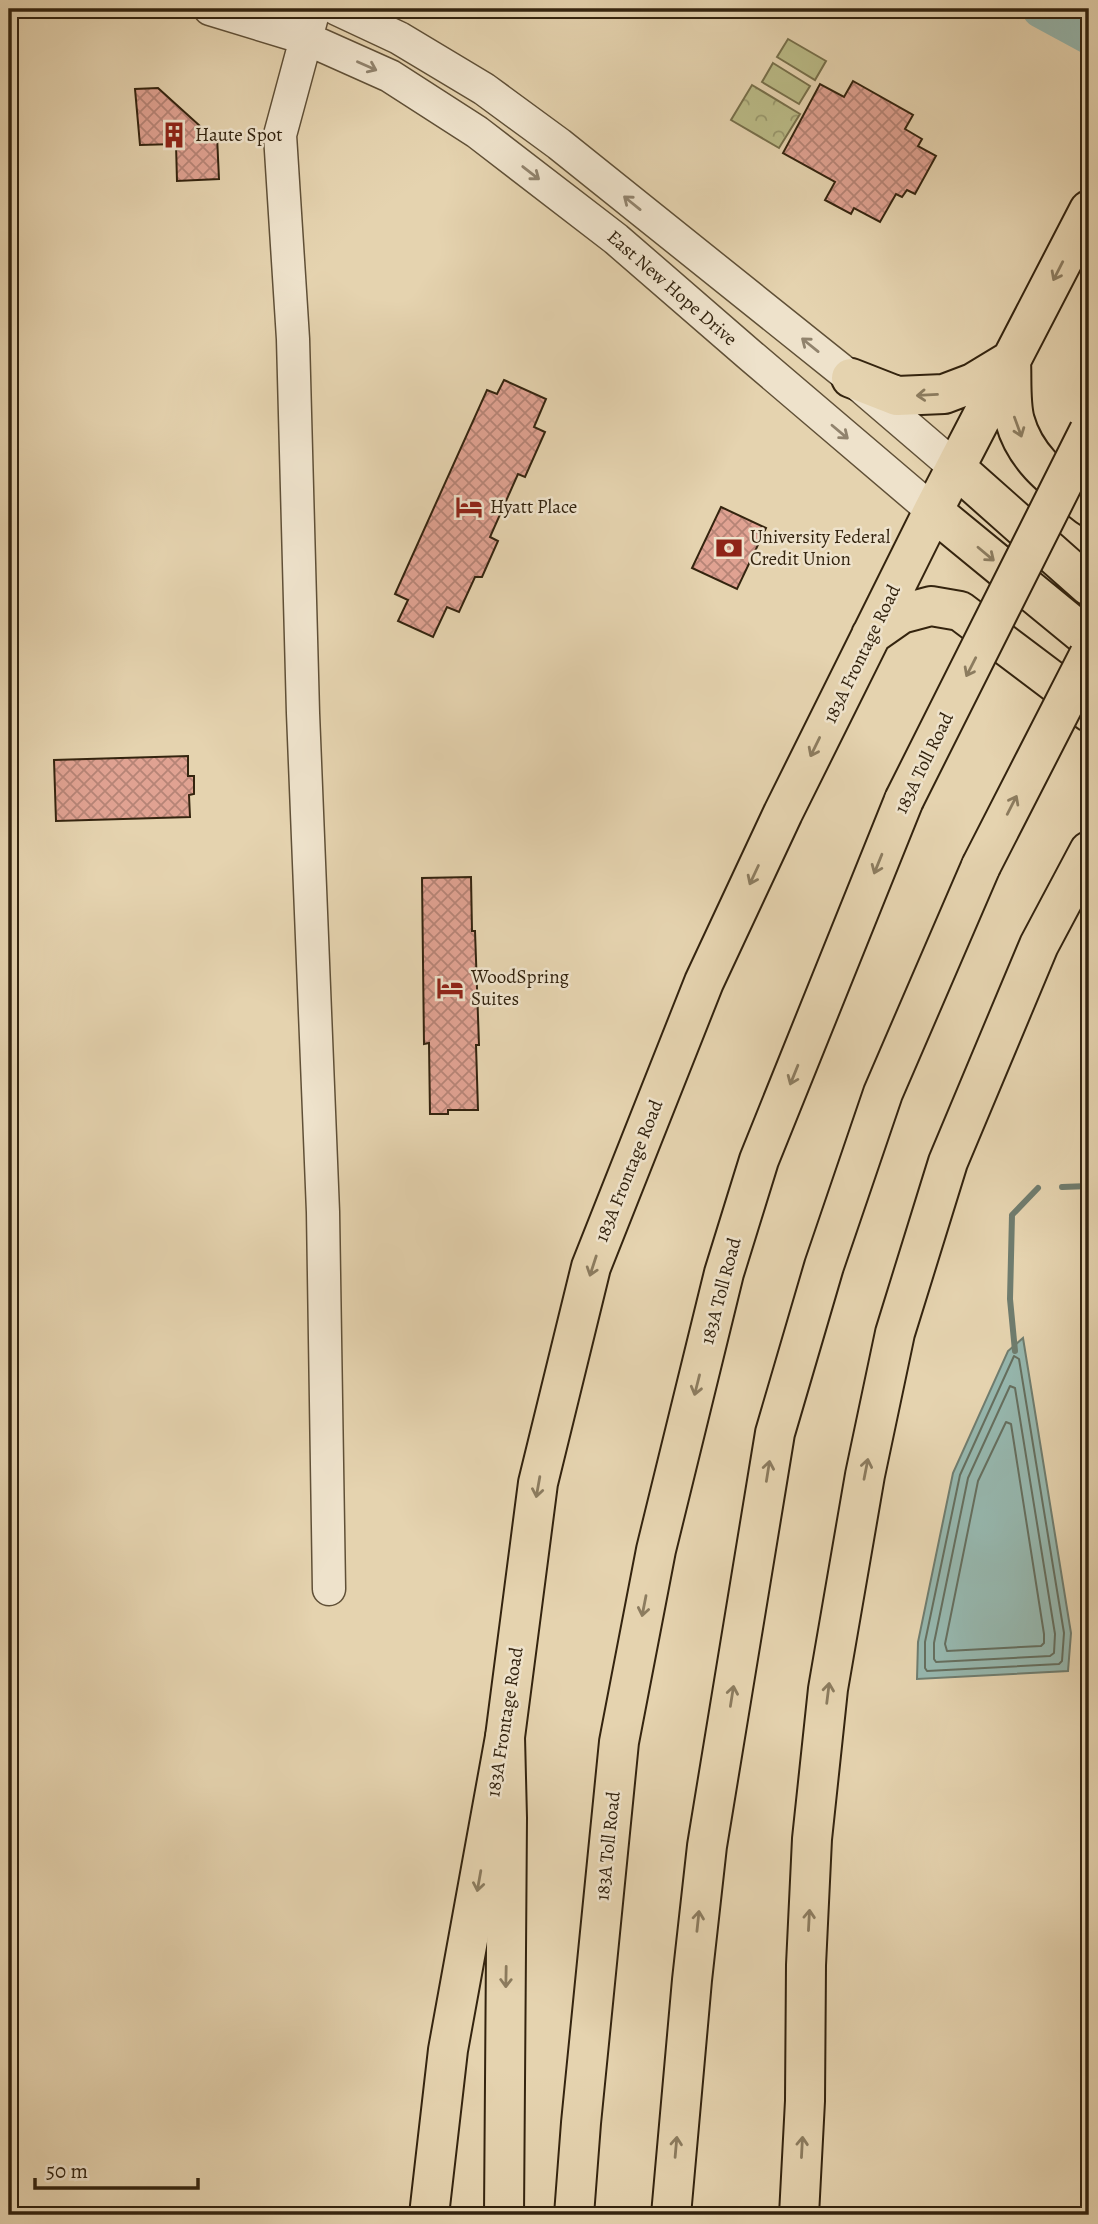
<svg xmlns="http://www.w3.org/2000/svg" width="1098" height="2224" font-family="Alegreya,serif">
<defs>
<pattern id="park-crowns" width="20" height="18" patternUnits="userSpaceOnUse" patternTransform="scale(1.75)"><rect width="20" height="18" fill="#babb87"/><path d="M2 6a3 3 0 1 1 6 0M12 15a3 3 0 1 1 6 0" fill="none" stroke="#98986d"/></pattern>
<pattern id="building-cross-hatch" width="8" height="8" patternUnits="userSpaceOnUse" patternTransform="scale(1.75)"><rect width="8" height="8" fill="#e0a292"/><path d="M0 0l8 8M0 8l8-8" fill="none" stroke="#b68476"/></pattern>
</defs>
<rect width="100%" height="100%" fill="#e5d3af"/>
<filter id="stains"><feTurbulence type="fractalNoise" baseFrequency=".00286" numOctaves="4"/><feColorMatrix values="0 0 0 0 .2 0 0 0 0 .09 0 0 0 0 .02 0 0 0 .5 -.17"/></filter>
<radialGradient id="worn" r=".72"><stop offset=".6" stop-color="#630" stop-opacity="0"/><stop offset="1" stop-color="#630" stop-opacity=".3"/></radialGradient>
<path fill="url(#park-crowns)" stroke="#77704b" stroke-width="2" d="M752,85l48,29 -21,34 -48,-28z"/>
<path fill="#babb87" stroke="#77704b" stroke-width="2" d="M788,39l38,22 -11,19 -38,-23z
M773,63l37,23 -11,18 -37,-22z"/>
<path fill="#96b7ae" stroke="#6f7c6e" stroke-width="2" d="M1023,1338l48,295 -3,38 -151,8 1,-37 35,-169 55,-122z"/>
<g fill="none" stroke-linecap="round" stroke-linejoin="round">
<path stroke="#656e5e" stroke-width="2" d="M1014,1356l5,3 45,274 -2,28 -3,3 -132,7 -2,-3v-26l35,-167z
M1010,1386l5,2 40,246 -1,19 -4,3 -114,6 -2,-3v-16l34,-165z
M1006,1422l5,2 33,210v9l-3,3 -94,5 -2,-7 33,-163z"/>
<path stroke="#6f7c6e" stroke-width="6" d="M1062,1187l27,-1
M1015,1351l-5,-52 2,-84 26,-27"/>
<path stroke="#96b7ae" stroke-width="38" d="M1041,9l48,26"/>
</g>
<path fill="url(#building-cross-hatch)" stroke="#34240f" stroke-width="2" d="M853,81l60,34 -8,14 17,10 -4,7 18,10 -21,38 -8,-4 -5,7 -6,-3 -16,28 -26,-14 -3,6 -26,-14 10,-18 -52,-29 37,-69 24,13z
M158,88l53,48h6l2,43 -42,2 -1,-37 -36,1 -5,-56z
M504,380l42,19 -12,28 11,5 -20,45 -7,-3 -28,63 8,4 -16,36h-7l-16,35 -12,-5 -14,30 -35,-16 10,-21 -13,-6 92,-204 10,4z
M721,507l45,21 -29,61 -45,-21z
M188,756v20h6v18l-5,1 1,22 -134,4 -2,-61z
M471,877l1,54h3l4,114h-3l2,65h-30v4h-18l-1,-71 -5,1 -2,-166z"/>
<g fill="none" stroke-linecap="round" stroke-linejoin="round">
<g stroke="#605037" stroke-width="35">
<path id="minor" d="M210,9l95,29 85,38 87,56 139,107 135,117 182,155
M314,9l-34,126 13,204 10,374 20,499 6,377
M337,9l62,29 85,51 75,55 292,234 105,90"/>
</g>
<g stroke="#34240f" stroke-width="42">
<path id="major" d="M851,378l46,18 47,-2 29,-11 38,-23c1,18 -1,44 4,61 11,40 43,61 74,86
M956,468l133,118
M933,511l156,128
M871,635l30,-21 30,-8 29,5 122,92 7,9
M429,2215l19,-165 57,-313 33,-254 53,-216 113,-285 79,-169 150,-302 156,-301
M799,2215l6,-114 1,-136 6,-126 16,-150 37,-214 30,-142 53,-171 91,-217 50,-94"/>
</g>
<g stroke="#34240f" stroke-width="42">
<path id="highway" d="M504,2215l3,-397 -2,-81
M574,2215l7,-92 38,-381 37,-192 68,-277 35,-113 145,-360
M671,2215l21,-235 15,-134 68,-413 49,-167 59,-173 98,-227"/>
</g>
<use href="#minor" stroke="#eee2cb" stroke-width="32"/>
<use href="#major" stroke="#e5d3af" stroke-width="38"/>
<use href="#highway" stroke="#e5d3af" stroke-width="38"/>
<g stroke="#34240f" stroke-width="42" stroke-linecap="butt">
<path id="highway-bridge" d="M904,800l185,-369
M981,866l108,-211"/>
</g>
<use href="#highway-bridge" stroke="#e5d3af" stroke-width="38"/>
</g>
<defs><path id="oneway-shaft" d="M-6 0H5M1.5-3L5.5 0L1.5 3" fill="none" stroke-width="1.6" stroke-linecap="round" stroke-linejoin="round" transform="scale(1.75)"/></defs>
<g stroke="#91836d">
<use href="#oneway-shaft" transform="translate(367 66) rotate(24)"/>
<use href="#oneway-shaft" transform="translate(531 173) rotate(38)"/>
<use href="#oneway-shaft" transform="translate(632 203) rotate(-141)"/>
<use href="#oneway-shaft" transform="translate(810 345) rotate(-141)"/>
<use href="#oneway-shaft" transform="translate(840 432) rotate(40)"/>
</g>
<g stroke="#8c7c5f">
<use href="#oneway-shaft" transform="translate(1058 271) rotate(117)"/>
<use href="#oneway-shaft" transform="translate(927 395) rotate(177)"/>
<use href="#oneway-shaft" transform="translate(1018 427) rotate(70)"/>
<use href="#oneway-shaft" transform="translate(986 554) rotate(40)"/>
<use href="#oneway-shaft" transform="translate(971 667) rotate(117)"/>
<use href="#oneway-shaft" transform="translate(815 747) rotate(116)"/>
<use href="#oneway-shaft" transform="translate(1012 805) rotate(-63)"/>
<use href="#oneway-shaft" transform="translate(878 864) rotate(112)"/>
<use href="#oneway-shaft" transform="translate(754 875) rotate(115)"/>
<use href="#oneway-shaft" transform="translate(794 1075) rotate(112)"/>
<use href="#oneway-shaft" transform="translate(593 1266) rotate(108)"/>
<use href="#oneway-shaft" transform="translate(697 1385) rotate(104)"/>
<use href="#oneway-shaft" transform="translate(866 1469) rotate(-79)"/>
<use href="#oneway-shaft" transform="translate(768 1471) rotate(-81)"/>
<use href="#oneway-shaft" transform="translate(538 1487) rotate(100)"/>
<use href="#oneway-shaft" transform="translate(644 1606) rotate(101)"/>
<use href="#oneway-shaft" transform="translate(828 1693) rotate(-83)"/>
<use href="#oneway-shaft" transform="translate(732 1696) rotate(-81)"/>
<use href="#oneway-shaft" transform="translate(479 1881) rotate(100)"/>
<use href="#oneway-shaft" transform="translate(809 1920) rotate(-87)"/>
<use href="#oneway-shaft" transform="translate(698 1921) rotate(-84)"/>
<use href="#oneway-shaft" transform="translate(506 1977) rotate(91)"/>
<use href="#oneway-shaft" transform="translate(676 2147) rotate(-85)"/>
<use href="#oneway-shaft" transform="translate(802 2147) rotate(-87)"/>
</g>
<defs>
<g id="building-bare" transform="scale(2.1)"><path d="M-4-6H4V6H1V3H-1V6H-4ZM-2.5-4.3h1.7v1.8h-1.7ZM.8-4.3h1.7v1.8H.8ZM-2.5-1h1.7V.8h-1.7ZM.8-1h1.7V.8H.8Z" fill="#8f2418" stroke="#eee2cb" stroke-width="2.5" paint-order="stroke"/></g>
<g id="hotel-bare" transform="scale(2.1)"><path d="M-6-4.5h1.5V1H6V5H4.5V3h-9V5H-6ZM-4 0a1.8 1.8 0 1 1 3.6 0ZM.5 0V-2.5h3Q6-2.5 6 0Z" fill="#8f2418" stroke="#eee2cb" stroke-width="2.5" paint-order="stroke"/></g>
<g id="bank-bare" transform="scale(2.1)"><path d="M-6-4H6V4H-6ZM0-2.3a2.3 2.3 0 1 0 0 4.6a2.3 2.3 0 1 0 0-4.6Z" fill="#8f2418" stroke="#eee2cb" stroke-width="2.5" paint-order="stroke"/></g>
</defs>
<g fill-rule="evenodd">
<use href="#building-bare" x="174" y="135"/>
<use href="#hotel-bare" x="469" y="507"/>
<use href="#bank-bare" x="729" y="548"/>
<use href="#hotel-bare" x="450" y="988"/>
</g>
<g text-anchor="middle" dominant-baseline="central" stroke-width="5" stroke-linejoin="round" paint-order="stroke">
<g font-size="19" fill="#34240f" stroke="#eee2cb" text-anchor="start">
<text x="195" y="135">Haute Spot</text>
<text x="490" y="507">Hyatt Place</text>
<text x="750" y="537">University Federal<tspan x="750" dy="22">Credit Union</tspan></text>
<text x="471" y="977">WoodSpring<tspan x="471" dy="22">Suites</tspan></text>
</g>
<g font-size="19" fill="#34240f" stroke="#eee2cb">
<text transform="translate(672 288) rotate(41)">East New Hope Drive</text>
<text transform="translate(862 654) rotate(-64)">183A Frontage Road</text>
<text transform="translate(924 763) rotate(-64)">183A Toll Road</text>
<text transform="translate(629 1171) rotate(-68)">183A Frontage Road</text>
<text transform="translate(721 1291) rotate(-75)">183A Toll Road</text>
<text transform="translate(505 1722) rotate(-81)">183A Frontage Road</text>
<text transform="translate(608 1846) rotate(-84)">183A Toll Road</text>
</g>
</g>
<rect width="1098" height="2224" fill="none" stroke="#e5d3af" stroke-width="35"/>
<rect x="10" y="10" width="1077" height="2203" fill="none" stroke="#34240f" stroke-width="3.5"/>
<rect x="18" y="18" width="1063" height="2189" fill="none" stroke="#34240f" stroke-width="2"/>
<path d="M35 2178v10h163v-10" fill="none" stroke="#34240f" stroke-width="3.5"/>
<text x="46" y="2178" font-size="21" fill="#34240f" stroke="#eee2cb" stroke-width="5" paint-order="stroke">50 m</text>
<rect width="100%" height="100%" filter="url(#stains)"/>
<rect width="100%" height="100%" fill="url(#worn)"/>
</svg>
